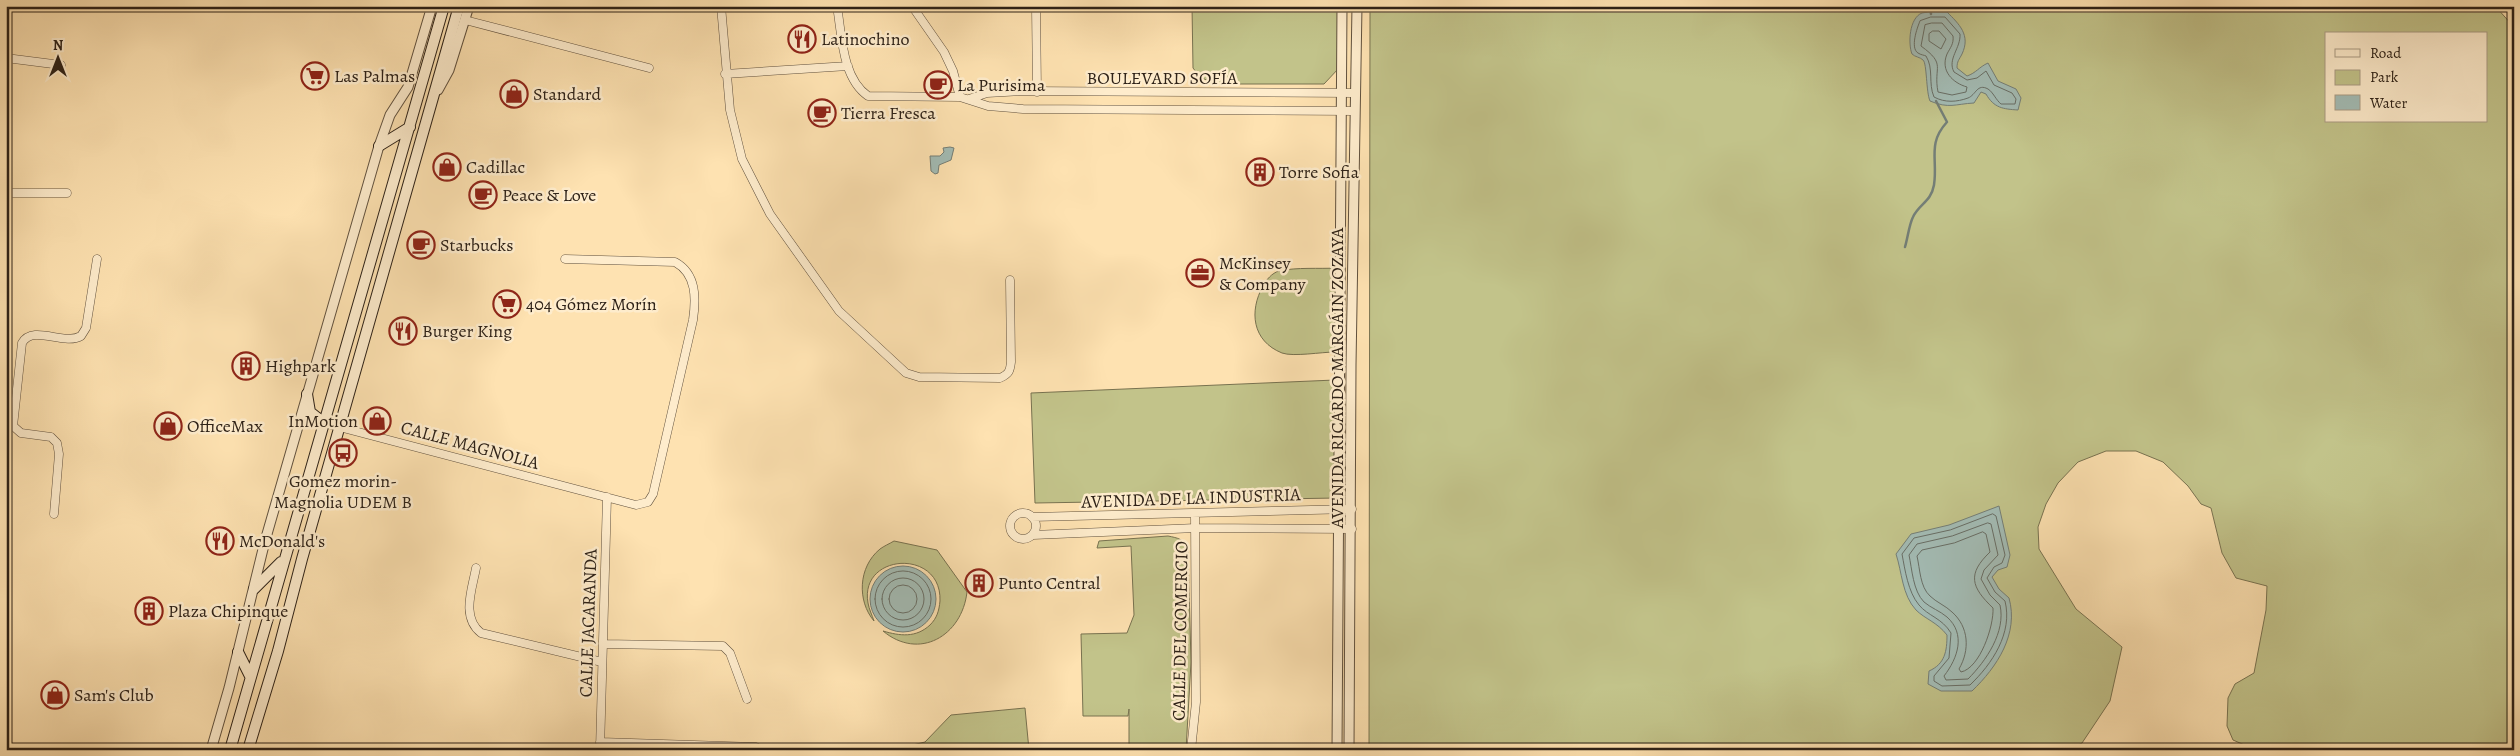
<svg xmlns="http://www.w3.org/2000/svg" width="2520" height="756" font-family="Alegreya,serif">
<rect width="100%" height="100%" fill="#fee2b1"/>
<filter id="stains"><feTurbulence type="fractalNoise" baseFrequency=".004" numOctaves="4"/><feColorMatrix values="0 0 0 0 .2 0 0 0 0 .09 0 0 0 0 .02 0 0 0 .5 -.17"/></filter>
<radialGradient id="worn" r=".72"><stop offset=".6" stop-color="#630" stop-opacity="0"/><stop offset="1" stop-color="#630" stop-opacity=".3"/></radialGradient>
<path fill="#c2c38a" stroke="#787250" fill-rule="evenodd" d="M1192,6h147v62l-15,16h-109l-15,-7 -7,-9z
M1370,6h1125l19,21v723h-258l-23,-10 -6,-14 1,-28 7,-14 19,-11 12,-63 1,-24 -31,-8 -14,-25 -11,-45 -10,-4 -13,-18 -25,-24 -27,-11h-30l-28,11 -20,21 -12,21 -8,23 1,22 37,60 46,38 -12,54 -28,42 -13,7h-700zM2326,34h160v87h-160z
M1337,268l-2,84c-13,0 -42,5 -53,1 -30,-12 -33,-42 -19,-67 3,-6 9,-13 16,-15 18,-4 40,-2 58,-3z
M1335,380l2,118 -302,5 -4,-110z
M1168,536c10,2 16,3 20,13l3,113 -5,88h-57v-41l-1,7h-45l-2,-82 46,-1 7,-18 -3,-69 -34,2 2,-7z
M894,541l43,9 30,42c-5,44 -48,69 -84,39 17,5 33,7 47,-6 7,-7 9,-14 10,-24 2,-53 -81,-48 -72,2 1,6 4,12 6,18 -17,-20 -16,-54 6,-72 4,-3 9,-5 14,-8z
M1025,708l4,42h-137l33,-8 26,-27z"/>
<path fill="#a3bcb5" stroke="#747e76" d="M1947,12c12,12 24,23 15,42 -3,6 -5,7 -5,14l10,8c9,-3 12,-9 21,-13l10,18 18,8 5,9 -3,12c-15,-1 -24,-2 -32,-16l-5,-2 -7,11c-19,1 -25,6 -44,-2 -4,-9 -3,-38 -7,-41 -3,-3 -8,-3 -11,-6 -4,-10 -3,-36 10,-41 8,-2 17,-1 25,-1z
M950,147l4,1 -3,12 -12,5 -1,8 -3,1 -4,-3 -1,-15h10l4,-4 -1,-4z
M1999,506l11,49 -3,12 -9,3 -6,7 7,12 10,9c10,36 -12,69 -37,93h-31l-13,-7 1,-13c16,-7 18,-20 18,-36 -10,-13 -22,-16 -31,-25 -14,-15 -14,-38 -20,-56l15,-20 38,-9z
M870 599a33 33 0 1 1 66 0a33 33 0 1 1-66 0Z"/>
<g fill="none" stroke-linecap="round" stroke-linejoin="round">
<path stroke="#686e66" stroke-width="1" d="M1931,17h14l15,17c1,14 -13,25 -6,38l13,8 10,-2 9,-7 8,14 18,8 4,6 -1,5h-14c-5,-4 -8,-12 -13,-15 -11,-6 -12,6 -20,9 -11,4 -23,5 -34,-1 -6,-14 0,-28 -8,-41 -2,-1 -5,-1 -8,-3 -8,-5 -1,-25 2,-32z
M1932,23h10l11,13c1,8 -3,12 -6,18 -7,17 6,29 20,33l-1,5 -14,3 -14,-3c-5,-26 9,-27 -17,-46l4,-21z
M1933,31h6l7,8 -5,10 -12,-8v-7z
M1993,514l3,2 9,39 -3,8 -8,4 -7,11 8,14 10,9c8,32 -13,63 -35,84l-28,1 -8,-5v-5l15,-18 2,-25c-9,-15 -23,-17 -32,-28 -11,-13 -14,-35 -17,-51l12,-16 36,-8z
M1988,523l3,1 7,31 -14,15 -3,9 9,16 10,10c6,27 -14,56 -32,74l-22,1 -2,-4c14,-18 22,-42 3,-59 -7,-6 -16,-9 -23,-15 -11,-11 -12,-33 -15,-47l8,-11 35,-8z
M1983,532l3,2 4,18c-23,22 -19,35 3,56 1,18 -13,60 -32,64l-2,-3c11,-19 10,-42 -7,-57 -6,-6 -16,-10 -22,-16 -10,-9 -10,-27 -13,-40l5,-6 32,-7z
M875 599a28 28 0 1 1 56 0a28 28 0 1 1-56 0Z
M882 599a21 21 0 1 1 42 0a21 21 0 1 1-42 0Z
M889 599a14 14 0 1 1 28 0a14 14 0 1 1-28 0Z"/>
<path stroke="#747e76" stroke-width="2.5" d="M1930,6l1,8
M1905,247c3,-10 4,-22 8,-30 6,-13 18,-15 21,-32 4,-26 -7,-41 13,-63l-11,-21"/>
<g stroke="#61513e" stroke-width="9">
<path id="minor" d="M721,6l9,104 12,49 28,55 69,97 67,62 13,4 81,1c9,-4 10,-7 11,-16l-1,-82
M837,6c5,30 5,72 31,90l92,1 28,9 35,3 332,2
M912,6l32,46 9,19 7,26
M1036,6l1,86
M465,20l184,48
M6,58l55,7
M725,74l123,-8
M969,99l18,-6 36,-2 332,2
M6,193h61
M324,423l312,82 12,-3 5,-8 40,-174c3,-21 4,-46 -18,-58l-110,-3
M1010 526a13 13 0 1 1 26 0a13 13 0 1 1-26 0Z
M54,514l5,-60 -2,-11 -6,-6 -30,-4 -8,-7 9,-83c11,-19 42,3 59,-7l5,-8 11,-69
M1032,517l320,-8
M1033,535l163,-7 156,1
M476,568c-4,22 -15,49 5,65l121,29
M603,644l120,2 7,7 17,46
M600,742l156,5 5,3
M600,750l7,-253
M1191,750l5,-48 -1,-189"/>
</g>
<g stroke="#61513e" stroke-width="11">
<path id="tertiary" d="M438,90l11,-20 20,-64
M211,750l18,-62 36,-147 114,-395 11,-31 18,-28 24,-81
M1337,750l5,-744
M1349,750l2,-385 6,-359"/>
</g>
<g stroke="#2d2117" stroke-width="12">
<path id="secondary" d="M379,146l31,-19
M307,394l3,18 14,11
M254,589l27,-27
M238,652l12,24
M230,750l214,-744
M248,750l30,-99 24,-92 157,-553"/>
</g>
<use href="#minor" stroke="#feeccc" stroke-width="8"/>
<use href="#tertiary" stroke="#feeccc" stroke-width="9"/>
<use href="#secondary" stroke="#feeccc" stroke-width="10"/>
</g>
<defs>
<g id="restaurant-ring" transform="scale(1.4375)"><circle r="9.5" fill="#feeccc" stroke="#8f2418" stroke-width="1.5"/><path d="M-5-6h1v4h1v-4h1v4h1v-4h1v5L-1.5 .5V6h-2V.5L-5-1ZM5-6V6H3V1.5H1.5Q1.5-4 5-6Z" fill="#8f2418"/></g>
<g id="supermarket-ring" transform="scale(1.4375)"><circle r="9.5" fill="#feeccc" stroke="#8f2418" stroke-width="1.5"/><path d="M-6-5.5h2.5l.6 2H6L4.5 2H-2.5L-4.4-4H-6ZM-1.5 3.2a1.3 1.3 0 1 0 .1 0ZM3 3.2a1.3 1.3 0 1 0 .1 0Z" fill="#8f2418"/></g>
<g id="cafe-ring" transform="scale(1.4375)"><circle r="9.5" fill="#feeccc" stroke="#8f2418" stroke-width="1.5"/><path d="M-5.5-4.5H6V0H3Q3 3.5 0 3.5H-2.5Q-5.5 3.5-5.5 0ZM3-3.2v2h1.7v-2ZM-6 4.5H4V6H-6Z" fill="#8f2418"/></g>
<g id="shop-ring" transform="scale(1.4375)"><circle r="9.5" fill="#feeccc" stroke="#8f2418" stroke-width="1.5"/><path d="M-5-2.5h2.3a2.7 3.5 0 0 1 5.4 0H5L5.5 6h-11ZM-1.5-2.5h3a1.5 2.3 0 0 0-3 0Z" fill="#8f2418"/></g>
<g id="building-ring" transform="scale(1.4375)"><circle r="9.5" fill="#feeccc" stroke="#8f2418" stroke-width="1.5"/><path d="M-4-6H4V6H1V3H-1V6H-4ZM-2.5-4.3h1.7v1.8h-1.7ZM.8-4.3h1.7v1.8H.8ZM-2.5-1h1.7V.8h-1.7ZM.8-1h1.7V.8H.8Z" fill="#8f2418"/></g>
<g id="office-ring" transform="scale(1.4375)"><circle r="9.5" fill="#feeccc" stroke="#8f2418" stroke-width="1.5"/><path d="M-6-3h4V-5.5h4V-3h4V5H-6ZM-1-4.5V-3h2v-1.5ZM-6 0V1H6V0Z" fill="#8f2418"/></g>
<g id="bus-ring" transform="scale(1.4375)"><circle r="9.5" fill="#feeccc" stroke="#8f2418" stroke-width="1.5"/><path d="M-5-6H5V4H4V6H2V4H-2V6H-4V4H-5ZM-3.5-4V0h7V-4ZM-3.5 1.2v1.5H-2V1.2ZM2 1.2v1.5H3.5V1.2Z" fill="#8f2418"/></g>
</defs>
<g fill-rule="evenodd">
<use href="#restaurant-ring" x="802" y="39"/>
<use href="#supermarket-ring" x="315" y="76"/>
<use href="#cafe-ring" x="938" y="85"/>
<use href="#shop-ring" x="514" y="94"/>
<use href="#cafe-ring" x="822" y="113"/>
<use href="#shop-ring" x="447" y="167"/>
<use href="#building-ring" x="1260" y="172"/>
<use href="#cafe-ring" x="483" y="195"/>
<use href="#cafe-ring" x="421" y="245"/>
<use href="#office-ring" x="1200" y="273"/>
<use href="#supermarket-ring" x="507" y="304"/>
<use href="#restaurant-ring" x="403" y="331"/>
<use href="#building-ring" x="246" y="366"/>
<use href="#shop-ring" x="377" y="421"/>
<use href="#shop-ring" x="168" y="426"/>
<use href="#bus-ring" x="343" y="453"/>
<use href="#restaurant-ring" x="220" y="541"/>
<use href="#building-ring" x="979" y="583"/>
<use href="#building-ring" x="149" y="611"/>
<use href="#shop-ring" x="55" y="695"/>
</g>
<g text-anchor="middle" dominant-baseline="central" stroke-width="5" stroke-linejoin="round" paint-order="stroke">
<g font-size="18" fill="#2d2117" stroke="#feeccc" text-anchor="start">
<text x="821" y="39">Latinochino</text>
<text x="334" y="76">Las Palmas</text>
<text x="957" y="85">La Purisima</text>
<text x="533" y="94">Standard</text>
<text x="841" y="113">Tierra Fresca</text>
<text x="466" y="167">Cadillac</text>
<text x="1279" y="172">Torre Sofia</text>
<text x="502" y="195">Peace &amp; Love</text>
<text x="440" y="245">Starbucks</text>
<text x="1219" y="263">McKinsey<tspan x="1219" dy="21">&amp; Company</tspan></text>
<text x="526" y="304">404 Gómez Morín</text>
<text x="422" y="331">Burger King</text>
<text x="265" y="366">Highpark</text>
<text x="358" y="421" text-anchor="end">InMotion</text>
<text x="187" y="426">OfficeMax</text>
<text x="343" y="481" text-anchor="middle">Gomez morin-<tspan x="343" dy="21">Magnolia UDEM B</tspan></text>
<text x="239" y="541">McDonald's</text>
<text x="998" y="583">Punto Central</text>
<text x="168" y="611">Plaza Chipinque</text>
<text x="74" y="695">Sam's Club</text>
</g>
<g font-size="18" fill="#2d2117" stroke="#feeccc">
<text x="1162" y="78">BOULEVARD SOFÍA</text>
<text transform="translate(1337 378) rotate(-90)">AVENIDA RICARDO MARGÁIN ZOZAYA</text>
<text transform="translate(470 445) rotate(15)">CALLE MAGNOLIA</text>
<text transform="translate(1191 498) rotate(-2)">AVENIDA DE LA INDUSTRIA</text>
<text transform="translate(588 623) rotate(-88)">CALLE JACARANDA</text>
<text transform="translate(1180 631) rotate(-89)">CALLE DEL COMERCIO</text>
</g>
</g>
<rect width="2520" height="756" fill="none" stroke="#fee2b1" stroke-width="25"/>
<rect x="8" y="8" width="2505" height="741" fill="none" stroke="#2d2117" stroke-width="2.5"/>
<rect x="12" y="12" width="2495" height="731" fill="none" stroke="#2d2117"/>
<rect x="2325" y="32" width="162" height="90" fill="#feeccc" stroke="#aa9b84"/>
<rect x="2335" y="49" width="25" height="8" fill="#feeccc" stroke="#aa9b84"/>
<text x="2370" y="58" font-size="15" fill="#2d2117">Road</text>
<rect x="2335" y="70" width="25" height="15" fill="#c2c38a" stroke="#aa9b84"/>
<text x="2370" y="82" font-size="15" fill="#2d2117">Park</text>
<rect x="2335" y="95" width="25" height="15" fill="#a3bcb5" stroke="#aa9b84"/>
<text x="2370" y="108" font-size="15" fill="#2d2117">Water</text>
<g transform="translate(58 58)" stroke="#feeccc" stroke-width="4" paint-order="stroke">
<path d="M0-4L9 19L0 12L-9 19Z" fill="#2d2117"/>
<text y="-8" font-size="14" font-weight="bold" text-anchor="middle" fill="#2d2117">N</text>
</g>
<rect width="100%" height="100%" filter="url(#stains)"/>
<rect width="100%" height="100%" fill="url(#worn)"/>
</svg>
